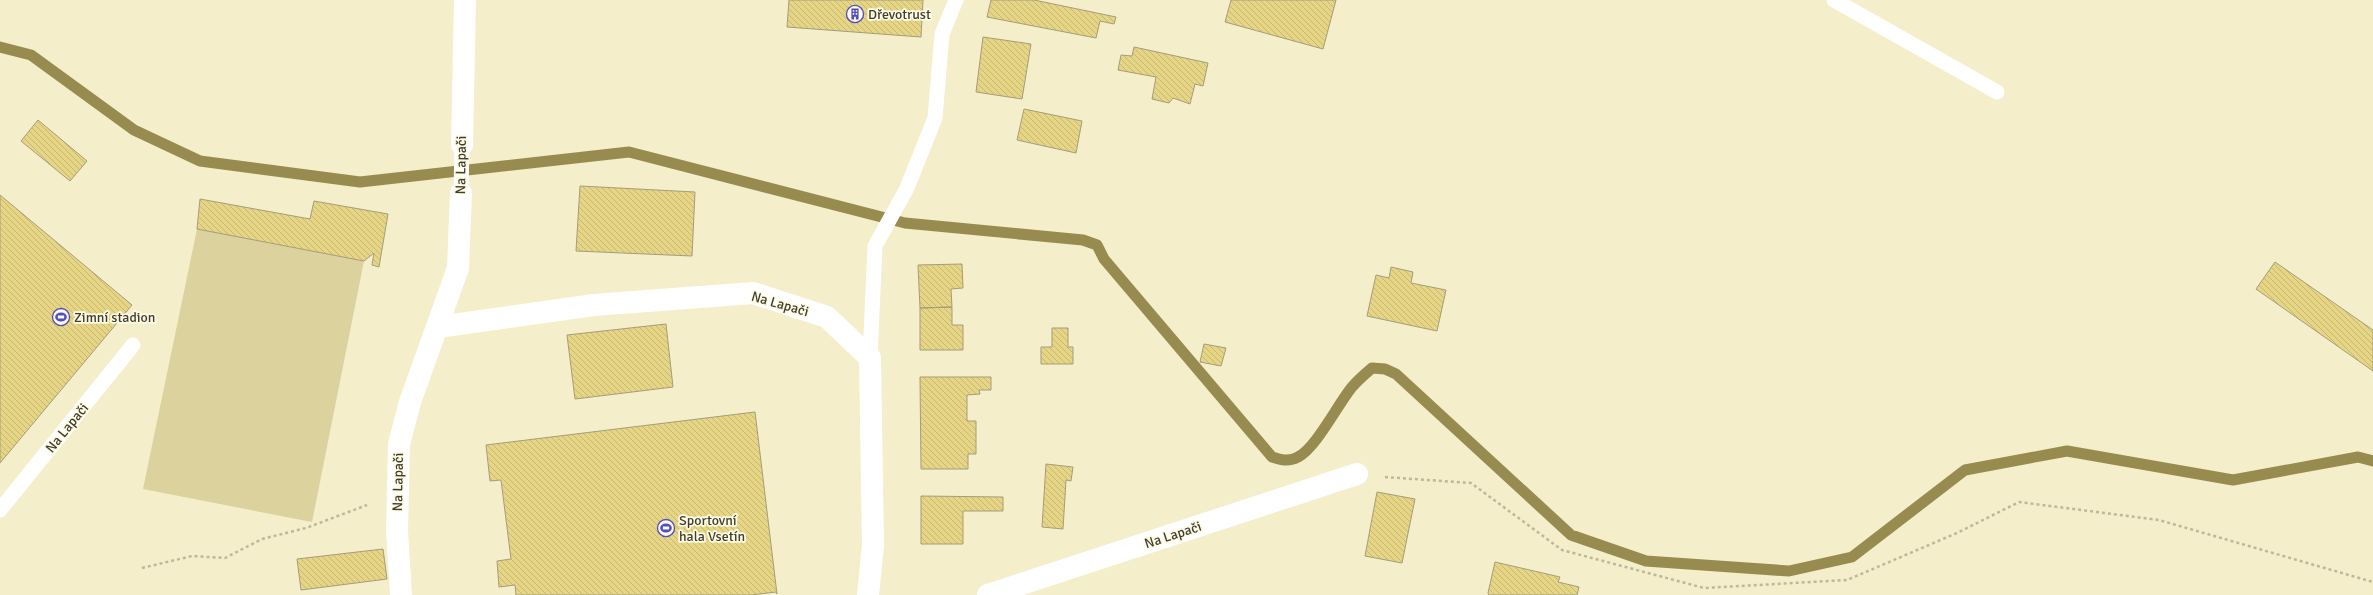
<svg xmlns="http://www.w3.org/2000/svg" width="2373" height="595" font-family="Signika,sans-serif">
<defs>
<pattern id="building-back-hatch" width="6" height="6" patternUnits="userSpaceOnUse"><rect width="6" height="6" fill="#e5d585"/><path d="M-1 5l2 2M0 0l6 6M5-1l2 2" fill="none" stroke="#c6b873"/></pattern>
</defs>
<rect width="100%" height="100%" fill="#f4eeca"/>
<path fill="#dcd29d" d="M197,229l167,32 -52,261 -169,-33z"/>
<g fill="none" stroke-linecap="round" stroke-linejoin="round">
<path stroke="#978b4f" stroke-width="11" d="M0,47l31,8 103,75 66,31 160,21 269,-30 276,71 178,17 14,5 7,14 168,198c9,3 17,5 26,0 18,-9 40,-53 54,-70 6,-7 13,-13 20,-19l13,1 11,5 175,161 75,26 143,10 63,-14 113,-87 102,-19 166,29 125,-23 15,4"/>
</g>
<path fill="url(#building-back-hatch)" stroke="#a49d7c" d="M789,0h134l-2,37 -134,-10z
M991,0h43l82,17 -2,7 -14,-3 -4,17 -109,-21z
M1231,0h105l-13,49 -98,-27z
M983,37l48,7 -9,55 -46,-7z
M1134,47l74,16 -5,23 -8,-2 -5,20 -17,-6 -4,5 -17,-4 4,-22 -38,-7 3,-15 11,1z
M1024,109l58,12 -6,32 -59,-13z
M38,120l49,41 -17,20 -49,-40z
M580,186l115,6 -3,64 -116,-5z
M0,195l132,110 -132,158z
M200,199l110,20 4,-18 74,13 -9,53 -7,-2 2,-12 -10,8 -167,-32z
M2275,262l98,68v41l-117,-82z
M962,264l1,24 -12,1 1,18 -32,1 -2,-43z
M1391,267l22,5 -2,11 35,7 -9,41 -70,-15 9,-41 13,3z
M952,307v18h11v25h-43v-42z
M666,324l7,63 -98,12 -8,-64z
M1052,328h16v19h5v17h-32v-17h11z
M1204,344l22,4 -5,18 -21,-4z
M920,377h71v13h-12l1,4 -13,1v26h9v33h-8v15h-47z
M755,412l22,182 -1,-2 -25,3h-235l-1,-10 -16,2 -2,-26 14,-2 -10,-79 -11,1 -4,-36z
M1046,464l27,3 -2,14 -5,-1 -3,49 -21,-2z
M1377,492l38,7 -13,64 -37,-7z
M921,496l82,1v14h-40v33h-42z
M383,549l4,30 -86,11 -4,-31z
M1495,562l65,15 -2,5 21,5 -2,8h-88l-1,-2z"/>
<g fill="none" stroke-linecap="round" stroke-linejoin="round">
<path stroke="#bdb89b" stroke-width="2.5" stroke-dasharray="3 3" stroke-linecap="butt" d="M1385,477l86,6 91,67 142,38 143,-8 110,-47 62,-31 140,18 214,62
M142,568l50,-12 33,2 37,-19 44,-11 61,-23"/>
<path stroke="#fff" stroke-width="15" d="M1834,0l163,92
M461,193l1,-48
M870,358l5,-112 32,-58 28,-70 7,-84 14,-34
M0,510l133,-165"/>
<path stroke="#fff" stroke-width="22" d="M462,145l3,-145
M438,327l156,-22 159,-12 74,24 43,41 3,187 -5,50
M401,595l-4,-64 2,-87 11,-42 48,-134 3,-75
M988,595l369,-121"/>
</g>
<defs>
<g id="building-ring" transform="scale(0.9)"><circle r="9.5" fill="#fefbe5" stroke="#504ec5" stroke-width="1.5"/><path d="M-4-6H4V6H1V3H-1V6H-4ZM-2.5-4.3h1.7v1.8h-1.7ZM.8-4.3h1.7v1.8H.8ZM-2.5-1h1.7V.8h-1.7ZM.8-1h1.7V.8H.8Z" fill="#504ec5"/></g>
<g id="stadium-ring" transform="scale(0.9)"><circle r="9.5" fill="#fefbe5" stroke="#504ec5" stroke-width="1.5"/><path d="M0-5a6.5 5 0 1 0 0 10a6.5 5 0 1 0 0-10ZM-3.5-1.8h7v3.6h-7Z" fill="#504ec5"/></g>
</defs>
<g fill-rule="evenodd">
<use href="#building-ring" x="855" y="14"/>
<use href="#stadium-ring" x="61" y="317"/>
<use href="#stadium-ring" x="666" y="528"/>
</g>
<g text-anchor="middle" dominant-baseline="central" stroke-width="3.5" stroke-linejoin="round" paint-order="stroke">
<g font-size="14" fill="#403d2f" stroke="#fefbe5" text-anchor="start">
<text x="868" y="14">Dřevotrust</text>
<text x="74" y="317">Zimní stadion</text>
<text x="679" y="520">Sportovní<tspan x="679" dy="16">hala Vsetín</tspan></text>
</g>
<g font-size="14" fill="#403d2f" stroke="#fefbe5">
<text transform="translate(461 165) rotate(-89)">Na Lapači</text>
<text transform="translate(780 304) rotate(16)">Na Lapači</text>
<text transform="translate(67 428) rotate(-51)">Na Lapači</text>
<text transform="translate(398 482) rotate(-89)">Na Lapači</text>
<text transform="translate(1173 535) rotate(-18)">Na Lapači</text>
</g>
</g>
</svg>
